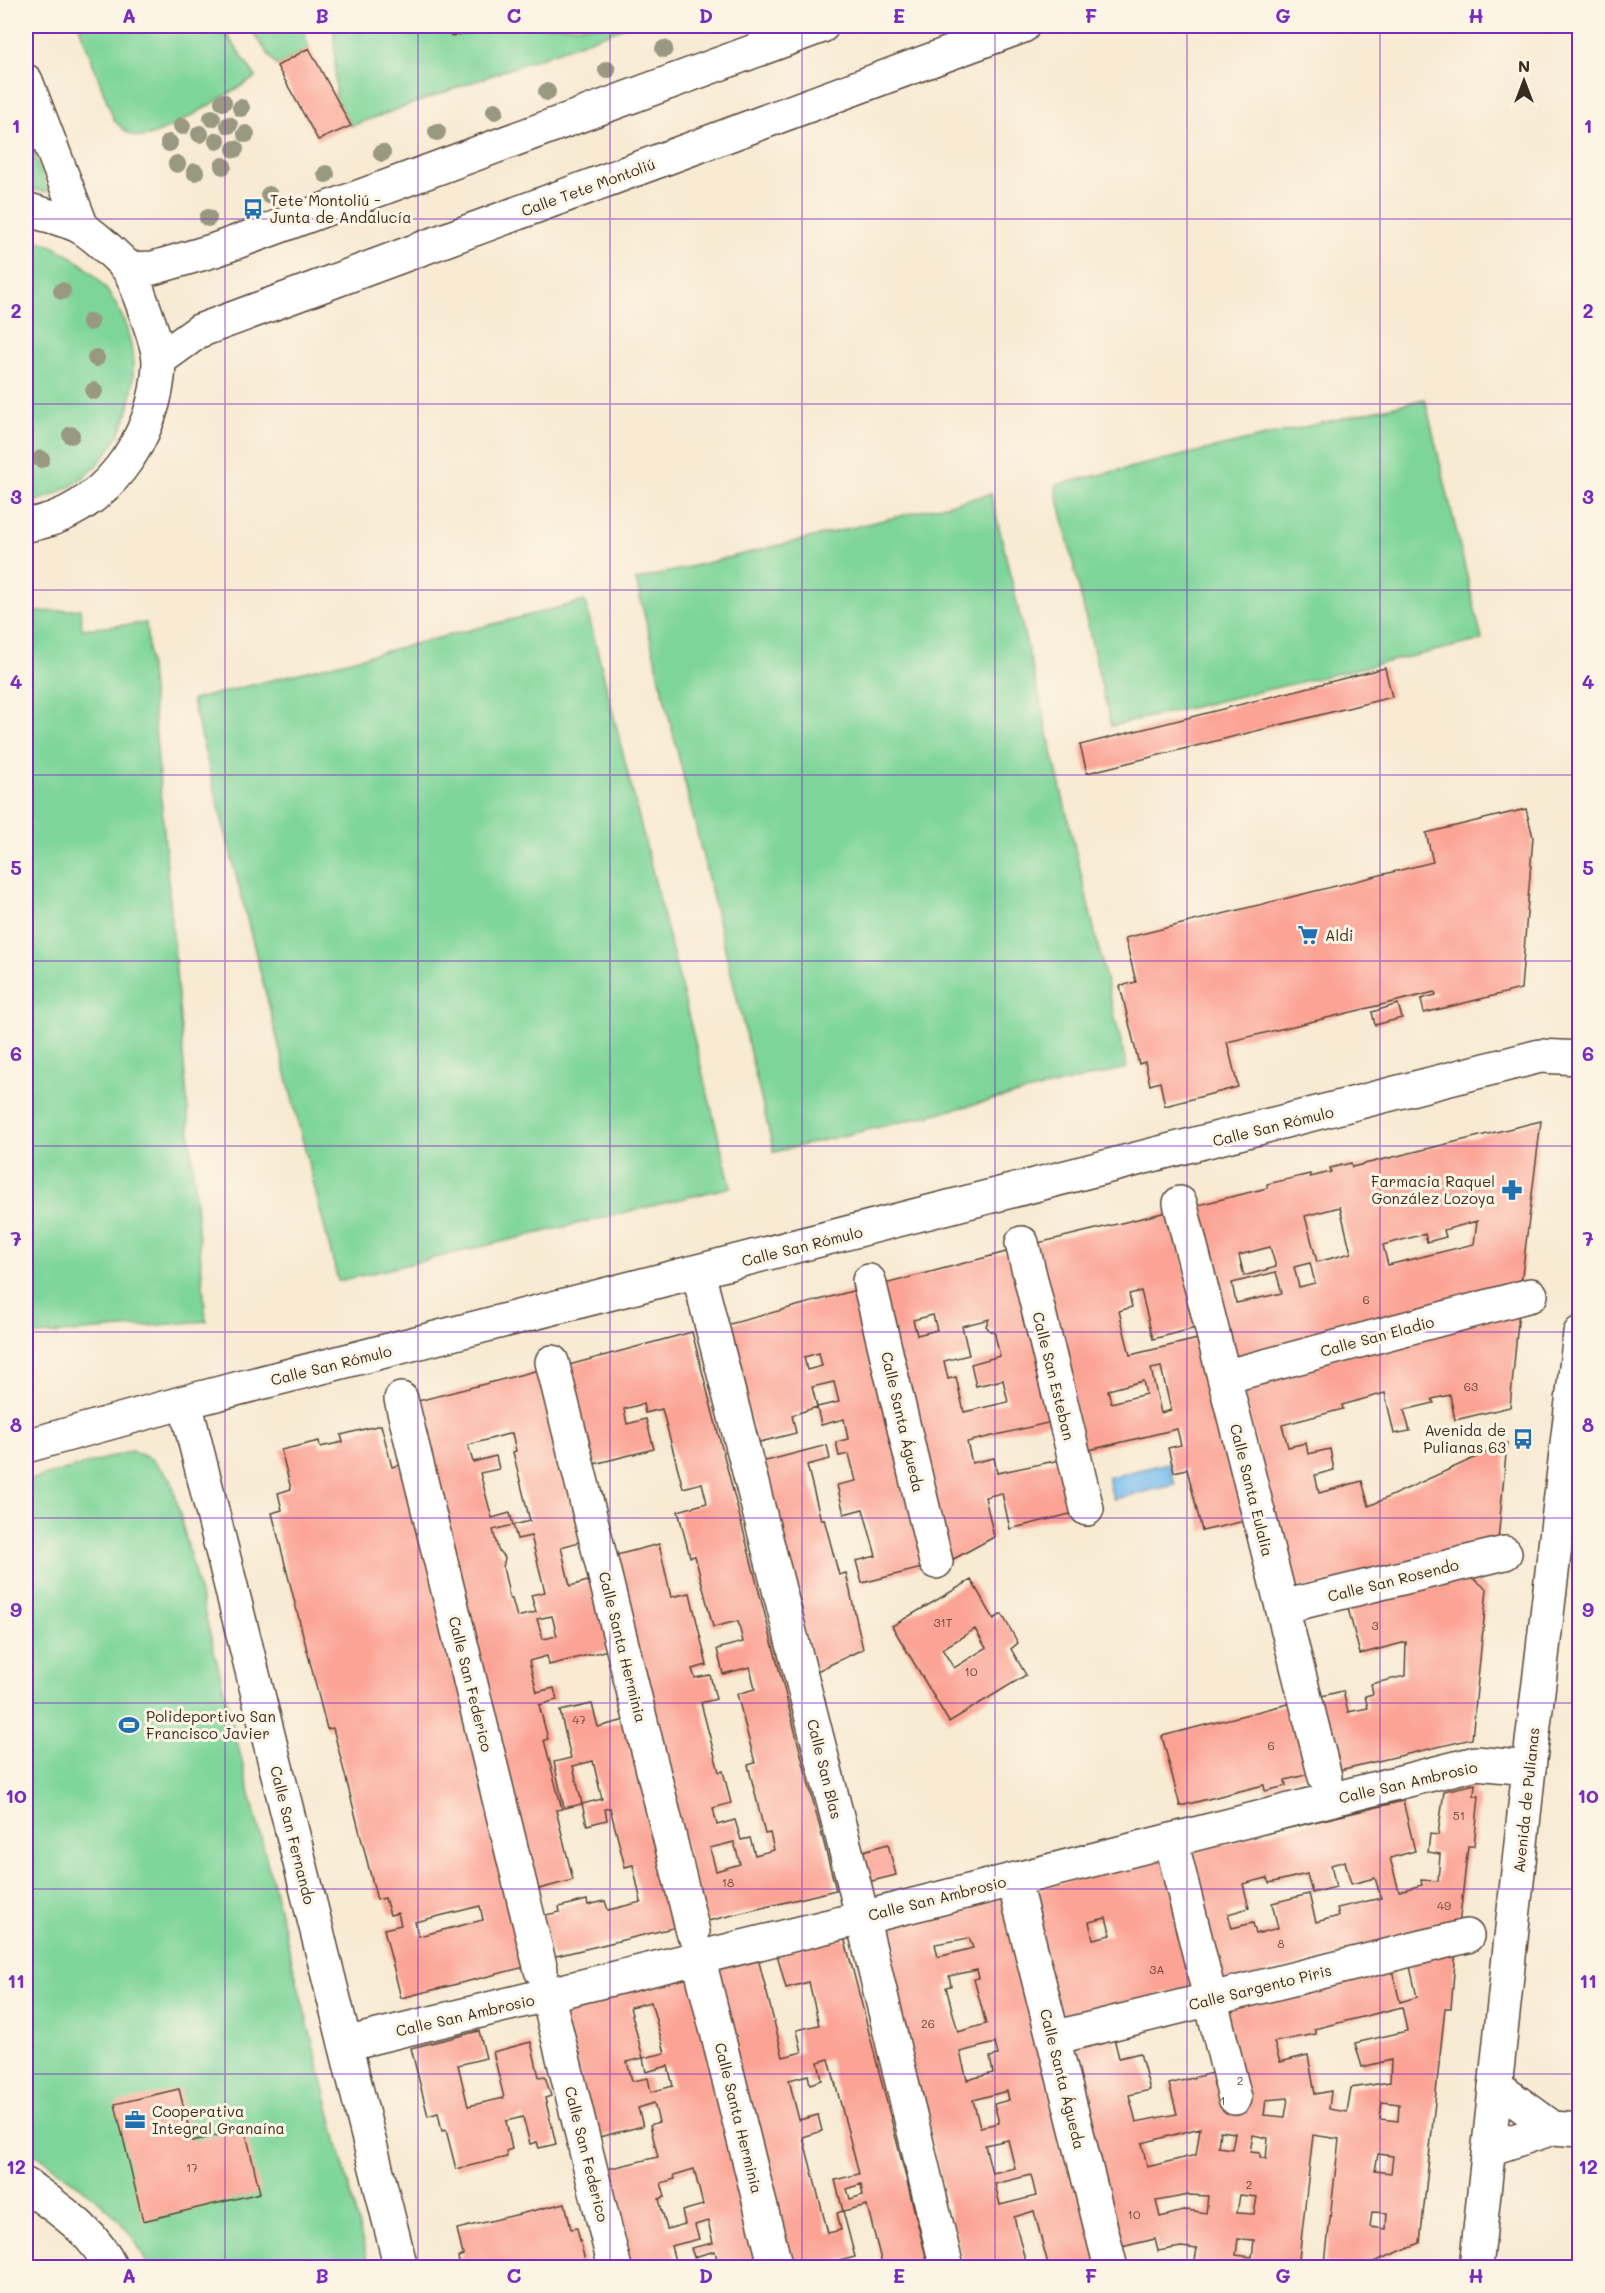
<svg xmlns="http://www.w3.org/2000/svg" width="1605" height="2293" font-family="Mali,sans-serif">
<rect width="100%" height="100%" fill="#fcf5e5"/>
<filter id="ink" filterUnits="userSpaceOnUse"><feTurbulence type="fractalNoise" baseFrequency=".0167" numOctaves="2"/><feDisplacementMap in="SourceGraphic" scale="12" xChannelSelector="R" yChannelSelector="G"/><feConvolveMatrix kernelMatrix="1 2 1 2 8 2 1 2 1" color-interpolation-filters="sRGB"/></filter>
<filter id="wash" filterUnits="userSpaceOnUse"><feTurbulence type="fractalNoise" baseFrequency=".008" numOctaves="4" result="noise"/><feDisplacementMap in="SourceGraphic" scale="24" xChannelSelector="R" yChannelSelector="G"/><feGaussianBlur stdDeviation="1.35" result="paint"/><feColorMatrix in="noise" values="0 0 0 0 0 0 0 0 0 0 0 0 0 0 0 0 0 1.4 0 .05"/><feComposite in="paint" operator="in"/></filter>
<g filter="url(#wash)">
<rect width="100%" height="100%" fill="#f8ead3"/>
<path fill="#7ed59a" stroke="#5c805c" stroke-width="1.5" d="M79,26h142l35,51c-21,12 -95,61 -115,60 -11,0 -20,-9 -27,-17z
M248,26h54l7,22 -32,18z
M334,26h107l11,10 64,-10h112l-277,100 -15,-28z
M26,132l22,60 -22,-4z
M26,237c143,37 143,234 0,267z
M1425,399l57,241 -371,86 -56,-241z
M991,494l136,574 -353,84 -138,-572z
M585,601l146,586 -393,94 -146,-581z
M80,609l2,20 64,-6 60,698 -180,15v-723z
M132,1451l19,8 20,20 198,788h-221c-20,-55 -77,-86 -122,-120v-666z"/>
<path fill="#79bdef" stroke="#5a7486" stroke-width="1.5" d="M1169,1463l6,22 -62,14 -5,-22z"/>
<g id="blocks">
<path fill="#fba394" fill-rule="evenodd" d="M441,26h68v1l-58,9z
M309,48l42,78 -33,14 -41,-74z
M1385,668l7,29 -305,76 -7,-28z
M1526,809l7,28 -12,152 -97,24 -3,-14 15,-4 -1,-3 -208,50 11,45 -73,19 -5,-24 -10,3 -5,-23 -6,2 -19,-78 16,-4 -11,-44 308,-76 -7,-29z
M1398,1004l4,14 -27,7 -3,-13z
M1541,1121l-20,163 -289,74 -38,-152 69,-17 4,-1v-4l43,-10v3l21,-5 -1,-4 21,-5 1,4zM1340,1207l11,46 -34,9 -12,-46zM1477,1221l-3,23 -86,21 -5,-20 42,-11 2,8 19,-5 -2,-7zM1270,1247l6,20 -32,9 -5,-21zM1310,1263l5,20 -16,4 -5,-20zM1276,1272l6,21 -46,10 -4,-20z
M1171,1211l29,116 -47,12 -12,-48 -12,3 3,13 -13,4 11,44 72,-17 47,182 -47,11 -15,-62 -13,3 -6,-24 13,-3 -4,-16 -92,22 -51,-207zM1161,1367l10,43 -10,3 -10,-44zM1143,1381l3,13 -35,9 -3,-13z
M1014,1250l42,171 -89,21 5,21 22,-5 3,15 68,-14 13,53 -68,17 -8,-36 -17,4 9,40 -46,25 -67,-277zM933,1315l4,15 -20,5 -4,-15zM989,1319l-3,7 4,5h4l6,25 -29,8 5,22 27,-6 5,22 -44,10 -8,-35 -8,2 -4,-18 25,-6 -7,-29z
M860,1289l66,278 -64,16 -6,-22 20,-5 -13,-47 -19,5 -7,-29 19,-4 -7,-27 -10,2 -3,-14 12,-3 -4,-20 -23,6 -4,-18 -25,8 4,18 -40,10 -30,-118zM819,1353l3,13 -15,4 -3,-13zM834,1382l5,20 -22,5 -5,-20z
M1519,1311l-9,96 -55,13 -5,-25 -18,4 2,4 -30,7 6,21 -16,3 -9,-41 -43,12 1,4 -61,16 6,22 18,-4 2,11 22,-5 4,21 -19,5 4,18 43,-12 7,25 138,-63 -9,98 -204,51 -54,-211z
M692,1332l144,558 -132,32 -91,-366 46,-12 12,53 19,-4 17,72 -15,4 3,9 15,-3 6,24 -15,4 18,69 4,-1 8,32 -18,5 4,17 18,-5 6,20 9,-2 5,17 19,-5 -4,-17 -5,1 -17,-69 7,-2 -18,-69 18,-5 -5,-22 -27,7 -6,-25 26,-7 -5,-21 -25,6 -18,-71 -5,1 -12,-46 29,-8 -5,-20 -19,5 -21,-79 -17,4 -2,-9 -19,5 3,15 19,-5 8,30 -64,16 -25,-99zM734,1842l6,22 -24,7 -6,-23z
M543,1369l43,171 -25,7 9,39 25,-7 17,70 -63,16 -2,-9 -18,5 8,31 17,-4 3,12 -18,5 9,34 -4,1 18,69 -6,1 17,70 -38,10 -121,-488zM512,1433l4,18 -3,1 17,69 -17,4 4,14 14,-3 14,56 -14,3 5,17 -19,5 -5,-18h-2l-7,-32 2,-9 -7,-8 -5,-20 20,-5 -3,-12 -18,5 -12,-45 19,-4 -3,-13 -23,6 -5,-17zM552,1616l5,20 -14,3 -6,-20z
M381,1425l11,42 14,-4 123,503 -128,32 -17,-69 17,-4 -3,-12 -8,2 -5,-17 -8,2 -44,-172 -6,1 -55,-216 10,-3 -4,-17 13,-4 -10,-39 38,-9 1,6 23,-5 -2,-7zM480,1906l3,14 -64,16 -4,-14z
M827,1445l3,14 -23,6 14,55 3,-1 15,56 7,-2 17,76 -48,23 -53,-210z
M1471,1577l16,12 -15,150 -137,32 -18,-74 26,-6 5,21 20,-4 -3,-12 8,-2 -2,-10 34,-8 1,-34 -46,12 -12,-46z
M971,1580l23,39 8,-5 16,29 -7,6 15,26 -77,47 -57,-96zM975,1629l11,19 -32,20 -12,-19z
M1296,1702l18,71 -29,7 1,6 -21,5 -1,-6 -84,21 -18,-70z
M592,1704l6,23 31,-8 52,207 -129,31 -11,-41 19,-4 -1,-5 28,-7 1,5 17,-4 3,9 33,-8 -8,-37 -8,2 -15,-59 -5,1 2,11 -20,5 -5,-21 20,-5 -9,-38 -20,5 9,38 -18,4 -10,-46 17,-4 -11,-47z
M1475,1784l-1,12h5l-5,50h-6l-9,80 -237,58 -34,-132 215,-51 12,50 -25,7 9,33 23,-6 -1,-5 17,1 2,-27 -12,-2 2,-18 8,1 6,-44zM1345,1861l6,23 24,-6 6,20 -44,10 2,8 -23,6 -7,-28 -37,9 6,25 -22,6 -3,-11 -21,5 -4,-14 21,-6 -6,-24 24,-6 2,5 38,-9 5,19 24,-6 -5,-22z
M888,1844l8,31 -28,7 -8,-30z
M1164,1856l33,129 -137,35 -33,-128zM1106,1918l5,17 -18,4 -4,-17z
M1007,1896l96,372h-54l-15,-57 -20,6 13,51h-63l-87,-339zM969,1938l4,10 -35,9 -3,-13zM977,1970l2,8 -5,1 12,45 -28,8 -12,-45 5,-1 -2,-10zM995,2043l3,12 -8,2 3,16 -26,7 -7,-28zM1007,2091l2,9 -15,4 5,19 -19,4 -7,-27zM1008,2140l7,28 -23,5 -7,-28zM1031,2175l5,21 -36,9 -5,-21z
M844,1937l17,64 68,267h-46l-16,-63 -24,6 12,46 -20,5 1,6h-47l-76,-298 45,-12 25,99 19,-5 -5,-22 22,-5 -10,-43 -23,6 -9,-34zM829,2059l30,115 -24,6 8,31 -6,2 4,17 -13,3 -25,-96 19,-6 -4,-16 -19,5 -10,-40 19,-5 2,9 12,-4 -4,-18zM861,2184l2,11 -13,4 -3,-10z
M1456,1950l-5,58h-6l-25,235 -61,25 -34,-5 14,-124 -26,-4 -15,133h-120l1,-5 15,2 3,-16 -16,-2 -23,4 -3,-12 -38,9 -54,-201 50,-13 6,24 21,-5 10,37 -21,5 7,27 41,-8 -8,-30 47,-12 5,-64 170,-42 9,36 17,-5 -8,-35zM1402,2007l5,24 -52,12 7,24 29,-7 -1,22 -39,6 -4,24 -18,-3 2,-18 -16,3 -7,-39 -28,7 -6,-20 42,-8 -2,-5zM1288,2098l-3,19 -21,-2 2,-15zM1382,2102l17,2 -1,17 -18,-2zM1200,2128l-4,27 -49,12 -5,-24zM1220,2131l15,2 -3,16 -14,-2zM1253,2135l15,3 -2,21 -6,-2v-4l-10,-1zM1378,2154l15,2 -2,17 -16,-2zM1189,2195l19,1 -2,17 -19,-3 -27,7 -4,-16zM1240,2195l17,2 -3,17 -17,-1zM1372,2212l15,1 -1,16 -16,-2zM1238,2239l16,1 -2,17 -16,-2z
M692,1975l74,293h-47l-4,-17 -21,6 -3,-9 22,-5 -5,-22 -13,4 4,14 -28,7 6,22h-48l-26,-98 55,-13 -8,-32 9,-3 -5,-19 -16,5 5,18 -48,12 -33,-131zM651,2002l14,51 -22,5 3,14 22,-6 5,20 -22,6 -3,-14 -16,3 -5,-19 16,-4 -13,-51zM694,2169l9,36 -21,6 3,13 -18,5 -8,-30 6,-2 -4,-14 14,-4 -1,-4z
M479,2031l7,27 -28,7 10,41 36,-8 -11,-46 38,-10 8,35 6,-1 6,20 -6,2 11,46 -17,4 -2,-6 -7,2 -7,-27 -17,4 6,28 -6,2 1,6 -51,12 -10,-39 -4,1 -4,-18 -10,3 -17,-68z
M179,2089l13,52 53,-12 15,64 -117,28 -28,-117z
M565,2203l6,26 6,-1 9,37 -5,3h-121l-2,-11 5,-2 -6,-26z"/>
</g>
</g>
<g filter="url(#ink)">
<use href="#blocks" fill-opacity="0" stroke="#574739" stroke-width="1.5"/>
<g fill="none" stroke-linecap="round" stroke-linejoin="round">
<g stroke="#574739" stroke-width="36">
<path id="minor" d="M1180,1203l145,574
M1022,1243l65,266
M698,1272l154,603 95,393
M869,1281l67,281
M552,1362l141,570
M1224,1377l307,-82
M401,1399l140,571
M185,1402l216,866
M1282,1607l223,-54
M1174,1852l61,246
M1016,1890l95,378
M701,1968l75,300
M550,2005l65,263
M1053,2038l414,-102
M345,2044l533,-130 598,-151 53,5
M1495,2086l58,42
M1489,2149l64,-21 27,2
M26,2185c32,24 67,45 85,83"/>
</g>
<g stroke="#574739" stroke-width="36">
<path id="major" d="M26,81l56,146
M26,209c14,5 44,11 56,19 12,7 35,29 45,39 8,9 11,27 16,38 5,15 16,42 16,57 -1,75 -57,154 -133,163
M128,269l25,-1 62,-18 607,-224
M159,360l40,-29 824,-305
M26,1446l159,-44 1355,-346 40,2
M1476,2268l53,-500 51,-435"/>
</g>
<use href="#minor" stroke="#fff" stroke-width="33"/>
<use href="#major" stroke="#fff" stroke-width="33"/>
</g>
<g fill="#999880">
<circle cx="664" cy="49" r="9"/>
<circle cx="607" cy="70" r="9"/>
<circle cx="547" cy="92" r="9"/>
<circle cx="223" cy="102" r="9"/>
<circle cx="241" cy="108" r="9"/>
<circle cx="495" cy="111" r="9"/>
<circle cx="212" cy="118" r="9"/>
<circle cx="229" cy="125" r="9"/>
<circle cx="182" cy="126" r="9"/>
<circle cx="437" cy="132" r="9"/>
<circle cx="200" cy="134" r="9"/>
<circle cx="246" cy="134" r="9"/>
<circle cx="217" cy="141" r="9"/>
<circle cx="169" cy="143" r="9"/>
<circle cx="235" cy="149" r="9"/>
<circle cx="382" cy="153" r="9"/>
<circle cx="177" cy="164" r="9"/>
<circle cx="223" cy="166" r="9"/>
<circle cx="195" cy="172" r="9"/>
<circle cx="326" cy="174" r="9"/>
<circle cx="269" cy="195" r="9"/>
<circle cx="208" cy="218" r="9"/>
<circle cx="62" cy="291" r="9"/>
<circle cx="90" cy="322" r="9"/>
<circle cx="96" cy="358" r="9"/>
<circle cx="94" cy="391" r="9"/>
<circle cx="71" cy="435" r="9"/>
<circle cx="41" cy="459" r="9"/>
</g>
</g>
<path fill="none" stroke="#7b2cbf" stroke-width="1.5" stroke-opacity="0.55" d="M225,26v2242M418,26v2242M610,26v2242M802,26v2242M995,26v2242M1187,26v2242M1380,26v2242M26,219h1554M26,404h1554M26,590h1554M26,775h1554M26,961h1554M26,1146h1554M26,1332h1554M26,1518h1554M26,1703h1554M26,1889h1554M26,2074h1554"/>
<defs>
<g id="bus-bare" transform="scale(1.62)"><path d="M-5-6H5V4H4V6H2V4H-2V6H-4V4H-5ZM-3.5-4V0h7V-4ZM-3.5 1.2v1.5H-2V1.2ZM2 1.2v1.5H3.5V1.2Z" fill="#1f6fb2" stroke="#fcf5e5" stroke-width="2.5" paint-order="stroke"/></g>
<g id="supermarket-bare" transform="scale(1.62)"><path d="M-6-5.5h2.5l.6 2H6L4.5 2H-2.5L-4.4-4H-6ZM-1.5 3.2a1.3 1.3 0 1 0 .1 0ZM3 3.2a1.3 1.3 0 1 0 .1 0Z" fill="#1f6fb2" stroke="#fcf5e5" stroke-width="2.5" paint-order="stroke"/></g>
<g id="pharmacy-bare" transform="scale(1.62)"><path d="M-2-6h4v4h4v4h-4v4h-4v-4h-4v-4h4Z" fill="#1f6fb2" stroke="#fcf5e5" stroke-width="2.5" paint-order="stroke"/></g>
<g id="stadium-bare" transform="scale(1.62)"><path d="M0-5a6.5 5 0 1 0 0 10a6.5 5 0 1 0 0-10ZM-3.5-1.8h7v3.6h-7Z" fill="#1f6fb2" stroke="#fcf5e5" stroke-width="2.5" paint-order="stroke"/></g>
<g id="office-bare" transform="scale(1.62)"><path d="M-6-3h4V-5.5h4V-3h4V5H-6ZM-1-4.5V-3h2v-1.5ZM-6 0V1H6V0Z" fill="#1f6fb2" stroke="#fcf5e5" stroke-width="2.5" paint-order="stroke"/></g>
</defs>
<g fill-rule="evenodd">
<use href="#bus-bare" x="253" y="209"/>
<use href="#supermarket-bare" x="1308" y="935"/>
<use href="#pharmacy-bare" x="1512" y="1190"/>
<use href="#bus-bare" x="1523" y="1439"/>
<use href="#stadium-bare" x="129" y="1725"/>
<use href="#office-bare" x="135" y="2120"/>
</g>
<g text-anchor="middle" dominant-baseline="central" stroke-width="6" stroke-linejoin="round" paint-order="stroke">
<g font-size="12" fill="#6b483c">
<text x="1366" y="1299">6</text>
<text x="1471" y="1386">63</text>
<text x="943" y="1622">31T</text>
<text x="1375" y="1625">3</text>
<text x="971" y="1671">10</text>
<text x="579" y="1719">47</text>
<text x="1271" y="1745">6</text>
<text x="1459" y="1815">51</text>
<text x="728" y="1882">18</text>
<text x="1444" y="1905">49</text>
<text x="1281" y="1943">8</text>
<text x="1157" y="1969">3A</text>
<text x="928" y="2023">26</text>
<text x="1240" y="2080">2</text>
<text x="1223" y="2100">1</text>
<text x="192" y="2167">17</text>
<text x="1249" y="2184">2</text>
<text x="1134" y="2214">10</text>
</g>
<g font-size="15" fill="#3b2a1e" stroke="#fcf5e5">
<text transform="translate(588 187) rotate(-20)">Calle Tete Montoliú</text>
<text transform="translate(1273 1126) rotate(-14)">Calle San Rómulo</text>
<text transform="translate(802 1246) rotate(-14)">Calle San Rómulo</text>
<text transform="translate(1377 1336) rotate(-15)">Calle San Eladio</text>
<text transform="translate(331 1365) rotate(-14)">Calle San Rómulo</text>
<text transform="translate(1054 1376) rotate(76)">Calle San Esteban</text>
<text transform="translate(903 1422) rotate(77)">Calle Santa Águeda</text>
<text transform="translate(1252 1490) rotate(76)">Calle Santa Eulalia</text>
<text transform="translate(1393 1580) rotate(-14)">Calle San Rosendo</text>
<text transform="translate(623 1647) rotate(76)">Calle Santa Herminia</text>
<text transform="translate(471 1684) rotate(76)">Calle San Federico</text>
<text transform="translate(825 1769) rotate(76)">Calle San Blas</text>
<text transform="translate(1408 1782) rotate(-13)">Calle San Ambrosio</text>
<text transform="translate(1526 1800) rotate(-84)">Avenida de Pulianas</text>
<text transform="translate(293 1835) rotate(76)">Calle San Fernando</text>
<text transform="translate(937 1898) rotate(-14)">Calle San Ambrosio</text>
<text transform="translate(1260 1987) rotate(-14)">Calle Sargento Piris</text>
<text transform="translate(465 2015) rotate(-13)">Calle San Ambrosio</text>
<text transform="translate(1063 2079) rotate(76)">Calle Santa Águeda</text>
<text transform="translate(739 2118) rotate(76)">Calle Santa Herminia</text>
<text transform="translate(587 2154) rotate(76)">Calle San Federico</text>
</g>
<g font-size="15" fill="#3b2a1e" stroke="#fcf5e5" text-anchor="start">
<text x="270" y="200">Tete Montoliú -<tspan x="270" dy="17">Junta de Andalucía</tspan></text>
<text x="1325" y="935">Aldi</text>
<text x="1495" y="1181" text-anchor="end">Farmacia Raquel<tspan x="1495" dy="17">González Lozoya</tspan></text>
<text x="1506" y="1430" text-anchor="end">Avenida de<tspan x="1506" dy="17">Pulianas 63</tspan></text>
<text x="146" y="1716">Polideportivo San<tspan x="146" dy="17">Francisco Javier</tspan></text>
<text x="152" y="2111">Cooperativa<tspan x="152" dy="17">Integral Granaína</tspan></text>
</g>
</g>
<rect width="1605" height="2293" fill="none" stroke="#fcf5e5" stroke-width="66"/>
<g transform="translate(1524 81)" stroke="#fcf5e5" stroke-width="4.5" paint-order="stroke">
<path d="M0-4.5L10 22L0 15L-10 22Z" fill="#3b2a1e"/>
<text y="-9" font-size="16" font-weight="bold" text-anchor="middle" fill="#3b2a1e">N</text>
</g>
<rect x="33" y="33" width="1539" height="2227" fill="none" stroke="#7b2cbf" stroke-width="2"/>
<g font-size="20" text-anchor="middle" font-weight="bold" fill="#7b2cbf">
<text x="129" y="23">A</text>
<text x="322" y="23">B</text>
<text x="514" y="23">C</text>
<text x="706" y="23">D</text>
<text x="899" y="23">E</text>
<text x="1091" y="23">F</text>
<text x="1283" y="23">G</text>
<text x="1476" y="23">H</text>
<text x="16" y="133">1</text>
<text x="1588" y="133">1</text>
<text x="16" y="318">2</text>
<text x="1588" y="318">2</text>
<text x="16" y="504">3</text>
<text x="1588" y="504">3</text>
<text x="16" y="689">4</text>
<text x="1588" y="689">4</text>
<text x="16" y="875">5</text>
<text x="1588" y="875">5</text>
<text x="16" y="1061">6</text>
<text x="1588" y="1061">6</text>
<text x="16" y="1246">7</text>
<text x="1588" y="1246">7</text>
<text x="16" y="1432">8</text>
<text x="1588" y="1432">8</text>
<text x="16" y="1617">9</text>
<text x="1588" y="1617">9</text>
<text x="16" y="1803">10</text>
<text x="1588" y="1803">10</text>
<text x="16" y="1988">11</text>
<text x="1588" y="1988">11</text>
<text x="16" y="2174">12</text>
<text x="1588" y="2174">12</text>
<text x="129" y="2283">A</text>
<text x="322" y="2283">B</text>
<text x="514" y="2283">C</text>
<text x="706" y="2283">D</text>
<text x="899" y="2283">E</text>
<text x="1091" y="2283">F</text>
<text x="1283" y="2283">G</text>
<text x="1476" y="2283">H</text>
</g>
</svg>
